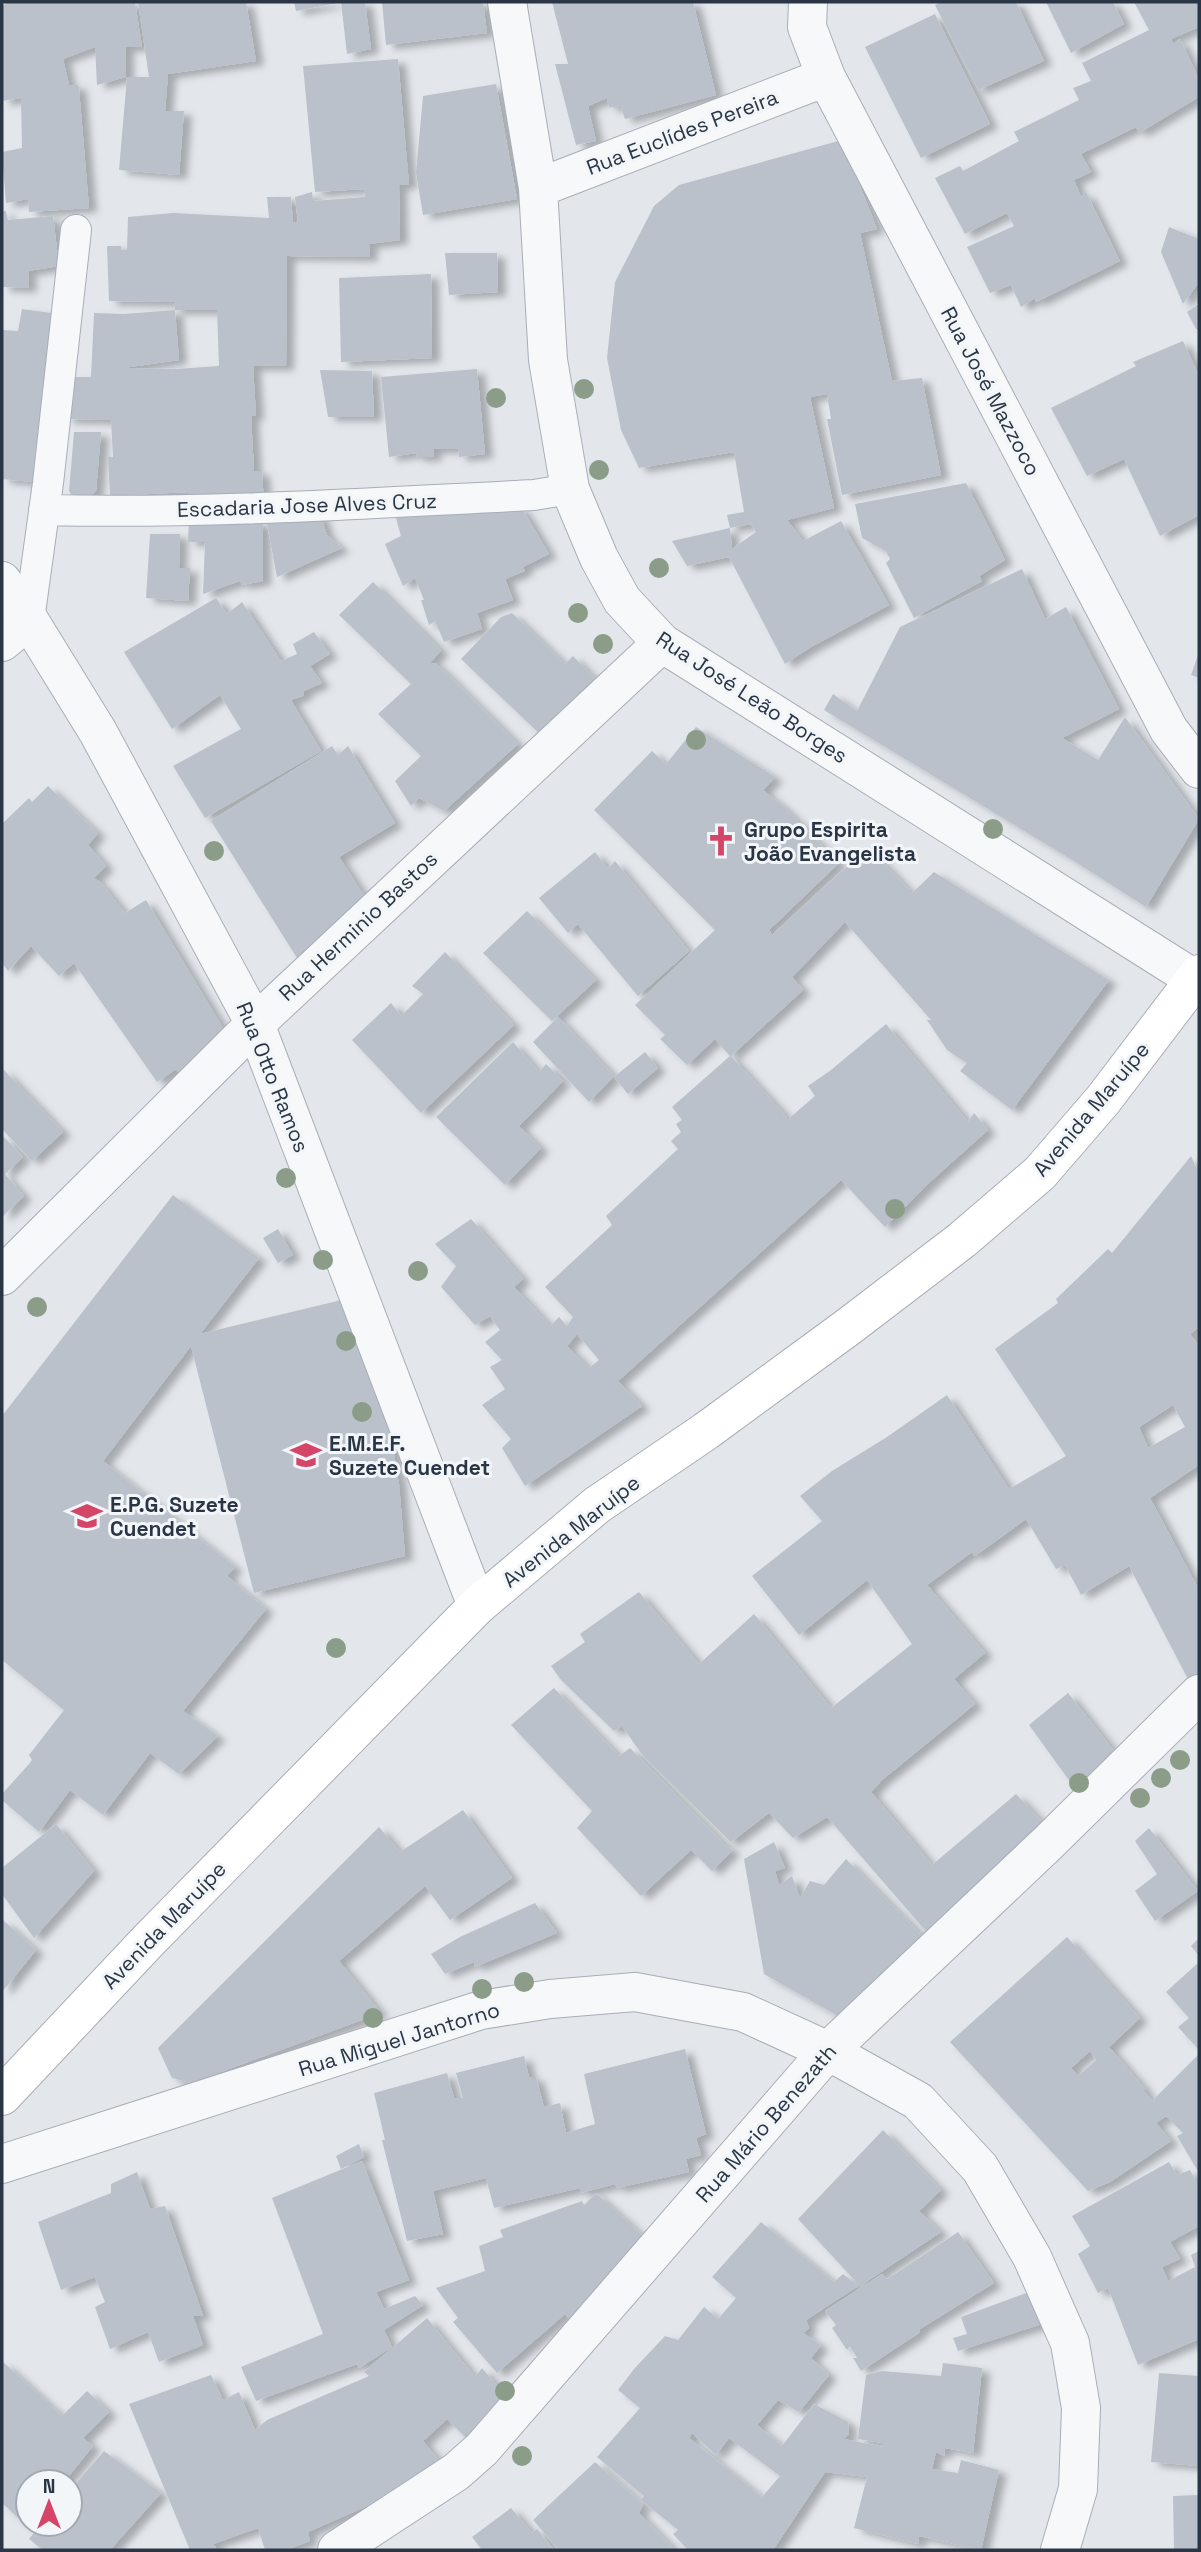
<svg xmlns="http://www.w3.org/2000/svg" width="1201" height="2552" font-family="'Space Grotesk',sans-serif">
<defs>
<filter id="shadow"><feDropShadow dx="8" dy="4.5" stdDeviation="3.5" flood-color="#0004"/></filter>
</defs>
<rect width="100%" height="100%" fill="#e3e7ec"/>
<path fill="#bac1ca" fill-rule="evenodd" filter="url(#shadow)" d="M5,2h130l7,45h-16v30l-29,8 -2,-38 -32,12 6,26h9l1,4 10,119 -60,4 -1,-13 -22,4 -4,-51 20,-4 -1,-50 -19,3v-95l4,-2z
M138,2h108l10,59 -88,13 -3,37h19l-5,64 -60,-5 8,-93h22z
M294,2h43v1l-41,8z
M341,2h24l6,47 -24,5z
M382,2h101l4,31 -101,12z
M552,2h141l23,93 -91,24 -4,-12h-12l-2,-9 -19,8 8,35 -20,4 -21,-81h13z
M942,2h74l28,59 -66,29 -43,-85z
M1046,2h67l11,22 -53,29z
M1134,2h65v25l-28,12 2,5 7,-5 19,40v18l-60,36 -3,-6 -55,27 10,18 -17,8 7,17 5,-5 34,69 -84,41 -1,-4 -14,9 -10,-22 -21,8 -23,-46 47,-21 -7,-13 -42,21 -30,-56 25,-12 3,5 56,-30 -5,-9 65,-32 -6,-12 18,-7 -9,-18 67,-33z
M935,14l55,110 -69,34 -56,-111z
M398,59l11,126h-10l1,55 -31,4 1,13 -83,-1 -1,110h-33l3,50h-5l3,55h8l2,34 -76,-1v-12l-78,4 -2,-39h5l-2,-37 -46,-1 4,-42h22l3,-64 30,1 51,-4 4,50 -56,8 53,1 43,-3 -2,-56h-42l-1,-8 -65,-1 -2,-55h14v4h6l1,-33 45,-4 96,5 -2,-21h24l2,25h5l-3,-25 17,-5 1,9 52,-4 -1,-8 -49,3 -12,-126z
M496,84l21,115 -94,16 -7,-42 7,-77z
M842,140l35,89 -17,4 32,148 30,-3 19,97 -99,20 -15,-76h4l-4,-25 -17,3 24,111 -47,12 16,21 38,-20 48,84 -78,42 -26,17 -56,-107 -42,9 -15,-25 58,-13 2,21 24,-17 -5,-8 -21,4 -3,-13 17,-3 -10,-60 -95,16 -18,-38 -14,-72 8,-76 39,-76 25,-21z
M2,211h4l2,9 45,-4 6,50 -31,5 1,17 -27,-1z
M1169,227l30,12v43l-16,22 -22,-52z
M445,253h52l1,39 -49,3z
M431,274l1,84 -91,4 -2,-84z
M1199,304v26l-3,-1 -9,-17z
M22,309l37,5 -15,169 -42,-4v-149l16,1z
M1183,341l16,35v139l-39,21 -36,-77 -37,17 -36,-68 85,-42 -3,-4z
M477,369l8,85 -26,3 -1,-8h-25l1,8h-17l-1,-4 -27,4 -8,-80z
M320,370l52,1 2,46h-46z
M74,432h27l-5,59 -8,8h-14l-5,-8z
M966,483l39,77 -26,16 3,5 -68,37 -28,-55 4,-4 -4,-8 -24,-13 -7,-34z
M521,507l28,47 -26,13 2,4 -20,8 8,21 -36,13 5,16 -38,13 -9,-21 -6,4 -8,-25h3l-9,-22 -12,8 -18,-42 16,-8 -7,-25z
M265,513l55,1 7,21 15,13 -65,29z
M189,517l74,5v59l-21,4 -2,-4 -37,13 2,-52h-17z
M150,534h30l-1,34h11l-2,33 -42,-3z
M1022,569l23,50 21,-12 53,102 -57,29 36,22 27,-43 74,102 -53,88 -72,-46 -250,-151 9,-16 24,17 43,-84z
M373,582l68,68 -11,13h6l82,81 -74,67 -25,-13 -8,8 -16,-25 26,-25 -43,-42 33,-30 -72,-69z
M216,598l11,16 15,-12 39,59 16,-7 -4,-10 21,-12 16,22 -20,12 12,17 -18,8 -1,5 -12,4 30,51 -116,67 -32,-52 68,-37 -21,-34 -48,34 -48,-77z
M512,613l53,51 8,-8 24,25 -55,55 -81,-77 40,-42z
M1199,652v26l-8,-3z
M696,727l79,50 -12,13 21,17 55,56 -70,67 3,5 96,-88 44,46 22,-21 175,108 -97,130 -52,-39 7,-8 -20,-13 -20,-30h4l-86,-98 -53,55 11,13 -72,66 55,60 1,4 28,-24 -7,-10 23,-16 55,-46 82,98 6,-9 14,17 -57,51 -46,46 -44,-47 -223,201 24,25 -117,80 -23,-38 9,-9 -29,-34 23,-16 -15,-22 12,-7 -17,-18 15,-12 -10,-14 -15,9 -34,-38 15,-21 -21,-22 36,-25 52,60 -9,8 36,39 9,-9 8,9 6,-9 -28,-30 67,-62 -6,-9 72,-67 -7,-8 10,-9 -5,-8 6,-4 -10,-13 58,-51 -15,-17 -28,26 -27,-26 5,-4 -30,-30 80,-75 -121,-120 58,-59 14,13zM577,1334l22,26 -10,8 -22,-22z
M332,746l6,9 10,-9 47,77 -56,34 27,42 -64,67 -91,-145z
M48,786l50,47 -10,12 18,21 -12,12 7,5 24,30 21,-13 87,145 -53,29 -4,-5 -19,13 -83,-119 -15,13 -28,-30 -23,25 -6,-8v-139l27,-26 3,4z
M595,852l13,17 7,-8 74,90 -51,45 -60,-72 -10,9 -29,-35z
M527,911l69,69 -44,41 -69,-68z
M445,952l69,73 -93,88 -69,-73 39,-37 10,13 22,-22 -11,-8z
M558,1017l56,59 -25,26 -56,-60z
M513,1042l26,30 7,-8 17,17 -44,45 22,22 -36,37 -69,-68z
M645,1052l13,16 -30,26 -14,-17z
M2,1068l61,64 -31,29 -30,-32z
M2,1135l21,22 -18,17 19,22 -22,21z
M1191,1156l8,18v153l-9,7 9,12v119l-49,33 49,92v87l-8,8 -62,-119 -48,29 -16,-30 -9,4 -30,-50 -51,37 -3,-4 -45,33 58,68 -31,26 21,25 -93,76 -11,12 61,73 84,-71 27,29 -112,114 -104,-120 -34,21 -24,-25 -38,29 -88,-86 -21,-30 -8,5 -53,-51 -10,-14 34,-24 -5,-8 59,-42 60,72 55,-50 77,94 81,-64 -45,-64 -68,55 -47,-59 70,-55 -22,-25 32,-25 55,-34 60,-42 62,94 57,-33 -71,-107 63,-46 -2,-4 52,-50 4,4zM1173,1405l12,22 -37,21 -9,-21z
M173,1195l86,63 -59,76 150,-36 39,127 10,59 6,72 -151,37 -63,-247 -88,115 132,106 -8,9 39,33 -83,102 35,25 -39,38 -29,-21 -47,62 -33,-25 -31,42 -37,-32v-6l27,-30 3,-4 -3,-5 35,-45 -62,-50v-244z
M278,1229l15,26 -15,8 -15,-25z
M554,1688l65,68 11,-8 96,98 7,4 -21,21 -21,-21 -50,46 -64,-68 15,-17 -81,-86z
M1068,1693l50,63 -39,38 -50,-69z
M463,1810l49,68 -62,42 -25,-34 -86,75 42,52 -190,70 -19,-5 -14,-30 221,-221 21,25z
M56,1824l38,47 -60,67 -32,-44v-26z
M1149,1828l49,63 -43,30 -20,-30 22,-17 -22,-33z
M774,1842l11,26 -10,3 4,14 13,-9 8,22 10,-17 14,4 22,-26 81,82 -82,79 -81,-46 -20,-115z
M535,1903l22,30 -82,34 -1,-5 -29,12 -14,-20 29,-17z
M2,1919l34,31 -34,42z
M1067,1937l73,81 -31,29 37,43h-3l11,13 1,-5 44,-44v119l-22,-37 6,-3 -17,-17 -10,7 15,18 -61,41 -22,9 -138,-149zM1090,2051l6,9 -18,16 -7,-8z
M1199,1938v18l-8,-10z
M1199,1962v88l-21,-23 11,-9 -23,-26z
M685,2049l21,85 -10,4 5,17 -15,4 3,13 -72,16 -2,-4 -35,9v-5l-86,20 -8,-30 -53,13 10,43 -36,7 -25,-101h3l-11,-47 73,-20 7,25h9l-7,-25 68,-17 5,21h7l8,30 16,-4 6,30 29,-9 -11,-50z
M883,2130l58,60 -22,21 22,21 -81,54 -62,-67z
M359,2144l5,13 -23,12 -5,-13z
M362,2161l47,119 -33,12 8,17 31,-13 8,9 -39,25 8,17 -33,21 -2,-4 -101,37 -15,-34 82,-33 -51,-136z
M1169,2162l8,13 13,-5 9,17v39l-29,16 10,17 -18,8 6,14 27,-14 -4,-12 8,-4v88l-61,26 -30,-77 -10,5 -20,-39 12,-8 -18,-30z
M137,2172l13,37 15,-3 38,110h-10l10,29 -44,17 -11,-30 -38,17 -15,-42 10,-5 -10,-25 -34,13 -23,-68 73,-29v-9z
M596,2193l46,42 -31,38 -42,46 -4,-5 -68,59 -44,-51 5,-4 -22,-30 49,-17 -6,-25 24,-9 -3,-7 82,-29 2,4z
M761,2222l73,60 9,-8 15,12 -52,34 3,8 -6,5 18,12 -10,13 18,17 -30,37 -21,-12 -21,25 25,21 32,-42 34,18 1,12 -5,5 39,8v-4l-25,-4 8,-64 16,-4 59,5 2,-13 39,5 -9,85 -28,-5 -1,8 -8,-4 -4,17 26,4 3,-13 38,10 -18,80 -62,-14 -1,8 -64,-16 13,-51 -42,-5 -52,78h-85l-15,-16 5,-4 -37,-30 3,-4 -47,-39 43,-49 -22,-18 16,-21 31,-33 13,4 26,-33 14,12 18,-21 -24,-21zM692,2433l24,22 13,-17 51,38 -18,21 -73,-59z
M958,2232l36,51 -74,46 -1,4 -58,38 -8,-13h4l-7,-12 -3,4 -15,-22 4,-3 -11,-14 57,-37 5,5z
M1029,2292l19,30 -90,29 -5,-13 14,-4 -6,-17z
M427,2318l48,59 7,-9 30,35 -43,38 -22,-22 -24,22 20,25 6,4 -141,62 2,9 -24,9h-21l-7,-22 -45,16 3,4 -6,2h-20l-61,-146 82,-29 12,25 16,-8 16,38 12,-10 102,-44 -5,-4z
M2,2361l60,55 25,-25 22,21 -26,26 10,8 -29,36h-36v45l-26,-24z
M1159,2373l40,3v90l-48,-4z
M104,2451l57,42 -51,57h-67l-14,-11 12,-15h29v-34z
M595,2462l48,42 -4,9 36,37h-116l-26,-30z
M1199,2495v55h-25l-1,-54z
M511,2508l21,25 5,-4 17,21h-72l-10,-13z"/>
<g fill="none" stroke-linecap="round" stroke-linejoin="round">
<g stroke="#a8aeb7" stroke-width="32">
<path id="lane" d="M44,510c163,4 326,-7 490,-15l36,-6
M29,620l19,-137 28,-253"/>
</g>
<g stroke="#a8aeb7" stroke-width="40">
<path id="street" d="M507,2l31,186 10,172 22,129 29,69 23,42 40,43 534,337
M808,2l-1,25 19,50 343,653 30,39
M538,188l288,-111
M2,581l27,39 69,112 157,292 222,582
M2,642l27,-22
M2,1276l253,-252 407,-381
M2,2164l479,-154 69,-11 85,-7 108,20 85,39 90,50 62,67 52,89 38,86 11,65 -3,81 -18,61
M337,2550l119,-78 26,-23 346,-398 220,-208 151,-149"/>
</g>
<g stroke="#a8aeb7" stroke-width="40">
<path id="secondary" d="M2,2096l146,-155 329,-335 120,-101 109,-74 142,-104 114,-87 78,-67 63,-73 96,-126"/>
</g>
<use href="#lane" stroke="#f6f8fa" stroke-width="30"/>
<use href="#street" stroke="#f6f8fa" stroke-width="38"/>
<use href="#secondary" stroke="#fff" stroke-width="38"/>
</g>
<g fill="#8b9d88">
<circle cx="584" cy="389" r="10"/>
<circle cx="496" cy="398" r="10"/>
<circle cx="599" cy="470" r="10"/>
<circle cx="659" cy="568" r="10"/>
<circle cx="578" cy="613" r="10"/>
<circle cx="603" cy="644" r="10"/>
<circle cx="696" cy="740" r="10"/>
<circle cx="993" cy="829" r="10"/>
<circle cx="214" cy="851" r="10"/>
<circle cx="286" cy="1178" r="10"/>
<circle cx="895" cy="1209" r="10"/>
<circle cx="323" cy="1260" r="10"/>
<circle cx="418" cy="1271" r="10"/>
<circle cx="37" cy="1307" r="10"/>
<circle cx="346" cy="1341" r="10"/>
<circle cx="362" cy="1412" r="10"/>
<circle cx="336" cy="1648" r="10"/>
<circle cx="1180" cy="1760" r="10"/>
<circle cx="1161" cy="1778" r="10"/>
<circle cx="1079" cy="1783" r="10"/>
<circle cx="1140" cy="1798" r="10"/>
<circle cx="524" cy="1982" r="10"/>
<circle cx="482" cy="1989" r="10"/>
<circle cx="373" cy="2018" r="10"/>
<circle cx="505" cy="2391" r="10"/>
<circle cx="522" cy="2456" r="10"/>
</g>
<defs>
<g id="church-bare" transform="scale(2.415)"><path d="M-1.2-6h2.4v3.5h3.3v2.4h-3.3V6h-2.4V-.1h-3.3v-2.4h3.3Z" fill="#d44568" stroke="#f3f6f9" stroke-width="2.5" paint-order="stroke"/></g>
<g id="school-bare" transform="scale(2.415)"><path d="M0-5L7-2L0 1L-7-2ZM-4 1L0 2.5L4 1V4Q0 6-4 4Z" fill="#d44568" stroke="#f3f6f9" stroke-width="2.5" paint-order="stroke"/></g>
</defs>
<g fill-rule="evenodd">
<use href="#church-bare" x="721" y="841"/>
<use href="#school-bare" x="306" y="1455"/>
<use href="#school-bare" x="87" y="1516"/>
</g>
<g text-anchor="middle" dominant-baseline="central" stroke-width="6" stroke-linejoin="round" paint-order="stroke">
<g font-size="21" fill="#2a3645" stroke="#f3f6f9">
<text transform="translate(682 132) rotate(-21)">Rua Euclídes Pereira</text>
<text transform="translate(991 391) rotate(62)">Rua José Mazzoco</text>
<text transform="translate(307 505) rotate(-2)">Escadaria Jose Alves Cruz</text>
<text transform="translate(752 697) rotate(33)">Rua José Leão Borges</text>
<text transform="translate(358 926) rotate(-43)">Rua Herminio Bastos</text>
<text transform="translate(273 1077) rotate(68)">Rua Otto Ramos</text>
<text transform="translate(1091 1109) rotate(-50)">Avenida Maruípe</text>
<text transform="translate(571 1531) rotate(-38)">Avenida Maruípe</text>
<text transform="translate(164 1925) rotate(-46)">Avenida Maruípe</text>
<text transform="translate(399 2039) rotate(-17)">Rua Miguel Jantorno</text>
<text transform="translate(766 2123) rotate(-49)">Rua Mário Benezath</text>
</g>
<g font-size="21" font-weight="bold" fill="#2a3645" stroke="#f3f6f9" text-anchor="start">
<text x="744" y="829">Grupo Espirita<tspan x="744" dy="24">João Evangelista</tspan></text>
<text x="329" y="1443">E.M.E.F.<tspan x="329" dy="24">Suzete Cuendet</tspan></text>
<text x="110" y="1504">E.P.G. Suzete<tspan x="110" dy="24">Cuendet</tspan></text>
</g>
</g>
<rect width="1201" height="2552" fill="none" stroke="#2a3645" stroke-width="7"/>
<g transform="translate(49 2503)"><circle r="33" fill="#f3f6f9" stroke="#a3a9b1" stroke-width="2"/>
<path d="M0-5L12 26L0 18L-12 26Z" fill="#d44568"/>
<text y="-10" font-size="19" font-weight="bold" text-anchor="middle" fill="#2a3645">N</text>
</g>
</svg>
